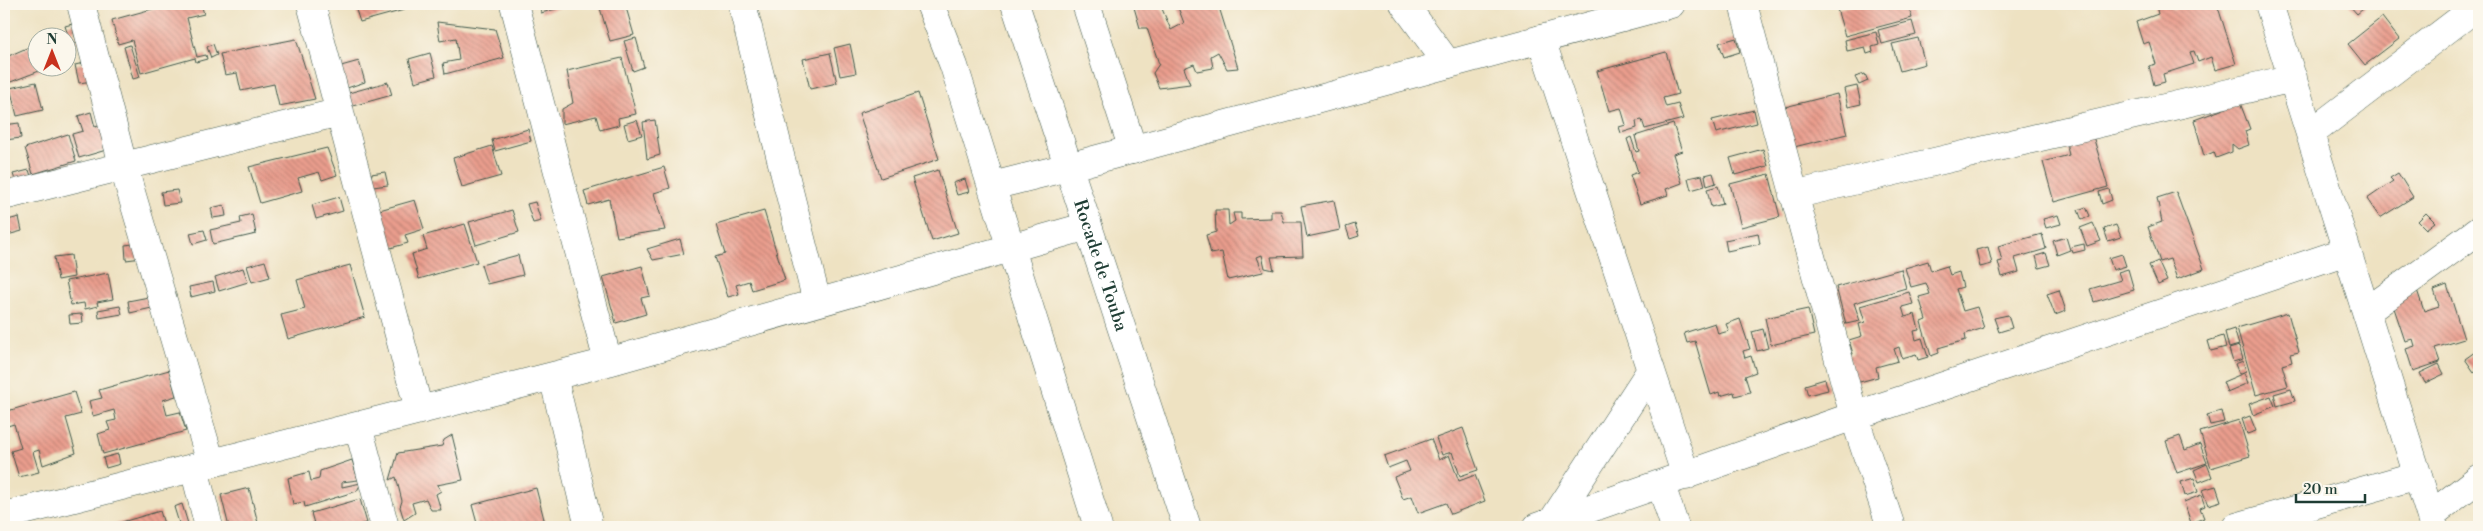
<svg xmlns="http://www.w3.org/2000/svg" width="2483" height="531" font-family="'Libre Bodoni',serif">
<defs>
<pattern id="building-back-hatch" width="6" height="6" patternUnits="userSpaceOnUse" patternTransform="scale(1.25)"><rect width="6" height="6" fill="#ea9d8d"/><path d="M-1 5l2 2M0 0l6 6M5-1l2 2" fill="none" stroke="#bd8174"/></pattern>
</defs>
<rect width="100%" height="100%" fill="#fbf7ec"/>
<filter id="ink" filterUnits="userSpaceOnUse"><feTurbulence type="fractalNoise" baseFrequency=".02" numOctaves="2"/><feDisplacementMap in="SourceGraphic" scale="10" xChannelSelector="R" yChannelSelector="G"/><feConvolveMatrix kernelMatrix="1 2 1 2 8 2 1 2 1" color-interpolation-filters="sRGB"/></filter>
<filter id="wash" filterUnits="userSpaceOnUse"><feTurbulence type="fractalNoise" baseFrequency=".0096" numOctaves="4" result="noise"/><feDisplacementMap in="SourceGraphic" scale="20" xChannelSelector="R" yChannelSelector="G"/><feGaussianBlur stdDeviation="1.12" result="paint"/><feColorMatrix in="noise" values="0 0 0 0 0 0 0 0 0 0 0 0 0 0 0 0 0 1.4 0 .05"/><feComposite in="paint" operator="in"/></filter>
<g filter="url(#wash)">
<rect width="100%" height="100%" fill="#eee2c2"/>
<g id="blocks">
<path fill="url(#building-back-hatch)" d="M170,4h31l3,10 -17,4 10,39 9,-2 1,4 -11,3 -1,-4 -54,15 -9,-33 -14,4 -6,-24z
M354,4h49l1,6 -44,12z
M540,4h34l-33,9z
M604,4h21l9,31 -24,6 -11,-36z
M1133,4h27l11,26 13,-7 -7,-18 41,-1 20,64 -11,1 -9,-17 -7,4 2,12 -16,3 -3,-7 -10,4 6,16 -31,4 -6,-15 6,-9 -12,-36h-7z
M1857,4h51l4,14 -67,18 -8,-27z
M2162,4h8l2,6 20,-6h25l19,60 -21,6 -4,-13 -13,5 -4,-11 -4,1 4,12 -31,10 2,8 -11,3 -5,-19 7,-2 -7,-22 -6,2 -7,-22 22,-8 -2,-8z
M2350,4h19l-12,10 -8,-9z
M2382,17l17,22 -34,26 -17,-21z
M1912,21l4,14 -34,9 -4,-14z
M80,22l2,6 -9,2 4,13 -9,3v-8l-6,-1 6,-2 -3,-9z
M437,22l58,7 9,29 -59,16 -2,-11 16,-3 -3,-22 -16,3z
M1876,32l3,13 -7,2 1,5 -6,2 -2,-7 -18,4 -2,-11z
M636,38l8,29 -11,4 -9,-30z
M1736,38l4,14 -16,5 -5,-14z
M1918,38l7,26 -25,7 -8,-27z
M296,39l19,60 -36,7 -5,-22 -33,7 -4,-18 -12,2 -5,-21z
M38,43v25h9l-39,15 -4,-25z
M213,44l4,11 -6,3 -4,-11z
M850,44l6,29 -16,3 -6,-28z
M130,45l10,32 -7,2 -9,-32z
M1666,52l12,42 -15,4 3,9 12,-3 5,15 -38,10 -3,-9 -6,1 1,7 -16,5 -2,-6 7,-2 -5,-17 -12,3 -12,-40z
M430,53l6,23 -21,6 -6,-23z
M830,53l7,30 -27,6 -7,-30z
M622,58l14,56 -18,4 1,7 -19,5 -4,-14 -34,8v-15l11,-6 -6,-32z
M359,61l6,21 -18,6 -6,-22z
M88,62l4,19 -13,2 -4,-18z
M1865,74l3,7 -9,4 -4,-8z
M36,82l7,28 -26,6 -7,-28z
M388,82l4,13 -43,12 -4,-13z
M1857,86l4,18 -13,3 -4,-18z
M918,93l21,66 -58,19 -22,-65z
M1837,94l10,40 -53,13 -9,-40z
M2240,103l10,26 -5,2 4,14 -11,4 -6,-5v8l-16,6 -2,-6 -10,4 -10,-36z
M1754,110l3,13 -41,10 -4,-13z
M91,112l4,15 11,-3 7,24 -34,10 -7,-24 11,-3 -5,-15z
M637,120l5,15 -14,4 -4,-15z
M655,120l5,35 -13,4 -4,-37z
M19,123l2,15 -16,2 -1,-15z
M1673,124l9,27 -9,3 9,29 -16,6 2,6 -28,9 -10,-29 8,-3 -11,-33 4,-2 5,15 3,-1 -4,-15z
M528,129l3,12 -36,10 -3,-11z
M68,134l8,27 -43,13 -8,-26z
M2093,136l15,51 -54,15 -11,-40 26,-7 -3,-12z
M492,146l9,30 -39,11 -9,-29z
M327,148l10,27 -15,5 -3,-8 -21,6 4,13 -42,12 -11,-36z
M1763,149l5,17 -33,9 -5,-17z
M664,167l6,21 -16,5 11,37 -48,7 -8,-38 -21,6 -4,-14z
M29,170l3,9 -16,4 -3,-9z
M938,170l20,63 -26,8 -20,-63z
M385,172l3,13 -15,2 -2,-13z
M1713,173l3,10 -9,3 -2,-11z
M2398,173l15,24 -33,21 -13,-19 26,-18 -3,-3z
M1769,174l11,43 -39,10 -11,-43z
M1702,175l3,11 -14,4 -3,-12z
M965,179l4,13 -12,3 -4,-12z
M1718,186l5,18 -12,3 -4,-18z
M2109,189l3,11 -10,4 -3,-12z
M177,190l3,13 -17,2 -2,-13z
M2176,192l28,77 -27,10 -7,-20 -10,3 -12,-35 14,-5 -5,-24z
M339,197l4,14 -27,8 -4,-14z
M415,200l9,29 -19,6 3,8 -21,6 -11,-38z
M1334,200l6,30 -33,7 -6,-31z
M535,202l6,19 -8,2 -6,-19z
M224,205l2,11 -13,2 -2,-10z
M2086,207l4,9 -8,4 -4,-10z
M512,210l7,22 -43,13 -7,-23z
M1215,210h13l1,15 6,-4 -2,-8h8v6l30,-1v-7h10l3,11h17l2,34 -32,1 3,13 -9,-2 -3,-13 -5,2 6,15 -35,8 -6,-28 -11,2 -5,-19 10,-3z
M764,211l21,69 -33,10 -3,-9 -13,4 3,9 -11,3 -13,-40 10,-3 -9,-29z
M2426,213l9,9 -9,7 -8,-8z
M252,214l4,20 -43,10 -3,-14 31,-7 -1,-6z
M2058,215l3,9 -15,4 -3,-9z
M19,217l3,14 -18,5v-15z
M2093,223l8,18 -14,5 -7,-18z
M465,224l12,38 -58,17 -7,-25 15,-5 -4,-13z
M1355,224l4,12 -9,3 -4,-12z
M2116,225l5,12 -13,4 -4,-12z
M204,230l3,10 -14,4 -3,-11z
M1758,233l2,11 -33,7 -2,-11z
M2042,234l4,15 -31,9 4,14 -17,5 -4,-15 4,-1 -4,-15z
M2066,237l4,13 -13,5 -4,-14z
M680,239l4,15 -31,6 -6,-11z
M140,243l2,15 -16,2 -1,-15z
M2084,244l1,6 -12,3 -2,-6z
M1988,247l4,17 -12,3 -4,-17z
M2046,253l4,12 -11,3 -3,-12z
M2122,254l4,12 -13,4 -4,-12z
M71,255l3,22 -16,3 -4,-23z
M518,255l5,20 -36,9 -6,-19z
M265,261l5,16 -18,5 -5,-16z
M1928,261l3,10 16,-5 3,9 9,-3 4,15 -7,2 7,22 14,-4 7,21 -19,6 1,6 -28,8 1,5 -8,3 -10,-34 5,-2 -7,-23 11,-3 -4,-11 -15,4 -6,-19z
M2158,261l9,20 -9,4 -9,-20z
M350,265l15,52 -77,22 -7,-24 24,-6 -8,-29z
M642,266l8,30 -9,2 5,16 -30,9 -13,-46z
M243,268l5,14 -29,9 -4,-14z
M1901,269l5,19 -52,15 6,18 -14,3 -10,-37z
M2128,269l6,21 -40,12 -4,-13 31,-9 -3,-8z
M108,273l5,26 -16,3 1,4 -13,3 -1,-6 -13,2 -5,-24z
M213,282l2,9 -24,6 -2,-10z
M2447,285l17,54 -29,9 5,14 -27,9 -7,-22 9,-3 -2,-7 -8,2 -14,-42 26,-9 7,21 15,-5 -5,-16z
M2059,290l7,21 -11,4 -8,-21z
M1909,292l4,12 -11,3 3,10 10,-3 4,16 -5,1 2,9 6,-2 6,19 -10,3 -2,-6 -14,4 -3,-11 -5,2 4,12 -22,6 2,10 -22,6 -8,-28 5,-1 -4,-14 13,-4 -3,-12 6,-2 -5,-16z
M154,296l2,11 -26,6 -2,-12z
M120,306l2,8 -23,4 -1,-8z
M1808,309l6,26 -43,10 -6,-27z
M2288,313l11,39 -9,2 2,8 -10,3 6,21 -32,9 -19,-67z
M82,314l1,9 -13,1 -1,-9z
M2008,315l4,13 -13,4 -5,-14z
M1740,319l10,30 -7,2 2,7 6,-2 5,16 -11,4 5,16 -15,4 -1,-4 -14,4 -1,-4 -8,3 -16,-54 -8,2 -3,-10 31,-10 3,11 11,-3 -3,-7z
M1763,329l5,19 -11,3 -5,-19z
M2234,329l5,16 -10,3 -4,-16z
M2223,336l3,11 -15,4 -3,-10z
M2239,346l4,13 -10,3 -4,-13z
M2479,349v19l-5,4 -9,-13z
M2243,361l3,10 -7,3 -4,-10z
M2439,364l5,10 -19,9 -5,-10z
M169,370l7,26 -13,4 4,15 13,-3 6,19 -83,23 -5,-20 12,-4 -3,-8 9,-2 -2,-10 -21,6 -4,-15 13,-3 -3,-8z
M2244,373l4,10 -21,9 -4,-10z
M1825,379l3,11 -20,5 -3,-10z
M2291,389l4,12 -18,5 -3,-12z
M74,392l7,22 -15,4 10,35 -33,12 -4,-15 -6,2 6,20 -20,5 -8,-26 10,-3 -7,-24 -10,3v-15z
M2271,396l4,10 -22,9 -4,-11z
M2221,411l3,11 -14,3 -3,-10z
M2250,416l6,15 -9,3 -5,-15z
M2239,420l11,36 -39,12 -11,-36z
M1463,428l15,42 -18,6 -8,-24 -10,3 -6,-17z
M452,435l11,45 -26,5 4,6 -5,3 5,16h-10l-5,-11 -14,4 3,10 -11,7 -4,-13 2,-6 -6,-24 -6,3 8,-27 44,-7 2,-6z
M2180,436l5,14 15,-6 7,19 -30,10 -11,-32z
M1431,439l8,21 10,-5 10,26 16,-6 10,26 -34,13 -5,-11 -28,10 -6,-17 -9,3 -9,-22 16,-6 -4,-10 -18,7 -4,-12z
M118,454l2,10 -14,4 -3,-10z
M352,460l6,20 -16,2v5l19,-4 -4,8 -52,16 -1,-5 -11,2 -5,-26 21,-6 2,9 8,-2 1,-8z
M2207,464l5,13 -13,5 -5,-12z
M2194,478l4,14 -13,4 -4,-14z
M2216,486l5,15 -13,4 -6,-15z
M249,488l10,39h-30l-8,-32z
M536,488l10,39h-68l-6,-22z
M2201,495l4,11 -5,2 4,10 -13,5 -7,-21z
M360,499l7,24 -18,4h-34l-4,-14z
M182,504l7,23h-22l12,-4 -5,-16z
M160,511l5,16h-60z"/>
</g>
</g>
<g filter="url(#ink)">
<use href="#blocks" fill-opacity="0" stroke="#3e5649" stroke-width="1"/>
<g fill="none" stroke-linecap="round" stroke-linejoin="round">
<g stroke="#3e5649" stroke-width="29">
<path id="street" d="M81,4l42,161 88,298
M311,4l108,406
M514,4l94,358
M742,4l75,298
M930,4l24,62 144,461
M1086,4l47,146
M1404,4l44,60
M1743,4l111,412 37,111
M2269,4l165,523
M1541,39l145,437
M2310,134l169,-129
M992,186l76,-19
M1793,195l500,-117
M4,196l336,-84
M2366,312l113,-82
M553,376l36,151
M358,426l27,101
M194,468l15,59
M1661,485l14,42
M2431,515l48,-37
M4,516l604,-154 480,-136
M1552,522l99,-152
M1537,527l317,-111 493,-165
M2236,527l182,-52"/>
</g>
<g stroke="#3e5649" stroke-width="29">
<path id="secondary" d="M1068,167l603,-163"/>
</g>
<g stroke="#3e5649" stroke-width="29">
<g id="primary">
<path id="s1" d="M1015,4l172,523"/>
</g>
</g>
<use href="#street" stroke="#fff" stroke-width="28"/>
<use href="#secondary" stroke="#fff" stroke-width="28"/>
<use href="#primary" stroke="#fff" stroke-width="28"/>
</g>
</g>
<g text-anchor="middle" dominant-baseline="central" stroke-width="4" stroke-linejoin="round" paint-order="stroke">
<g font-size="18" fill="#1f3d34" stroke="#fbf7ec">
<text stroke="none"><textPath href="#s1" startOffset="275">Rocade de Touba</textPath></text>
</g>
</g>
<rect width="2483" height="531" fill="none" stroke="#fbf7ec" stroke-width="20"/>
<g transform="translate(52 52)"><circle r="24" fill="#fbf7ec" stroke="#a3ada2"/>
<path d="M0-4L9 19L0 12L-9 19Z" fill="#c8321e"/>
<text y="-8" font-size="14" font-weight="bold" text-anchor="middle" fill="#1f3d34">N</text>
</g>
<path d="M2296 494v8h69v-8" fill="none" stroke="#1f3d34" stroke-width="2.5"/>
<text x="2303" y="494" font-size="15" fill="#1f3d34" stroke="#fbf7ec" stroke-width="4" paint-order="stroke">20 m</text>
</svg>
